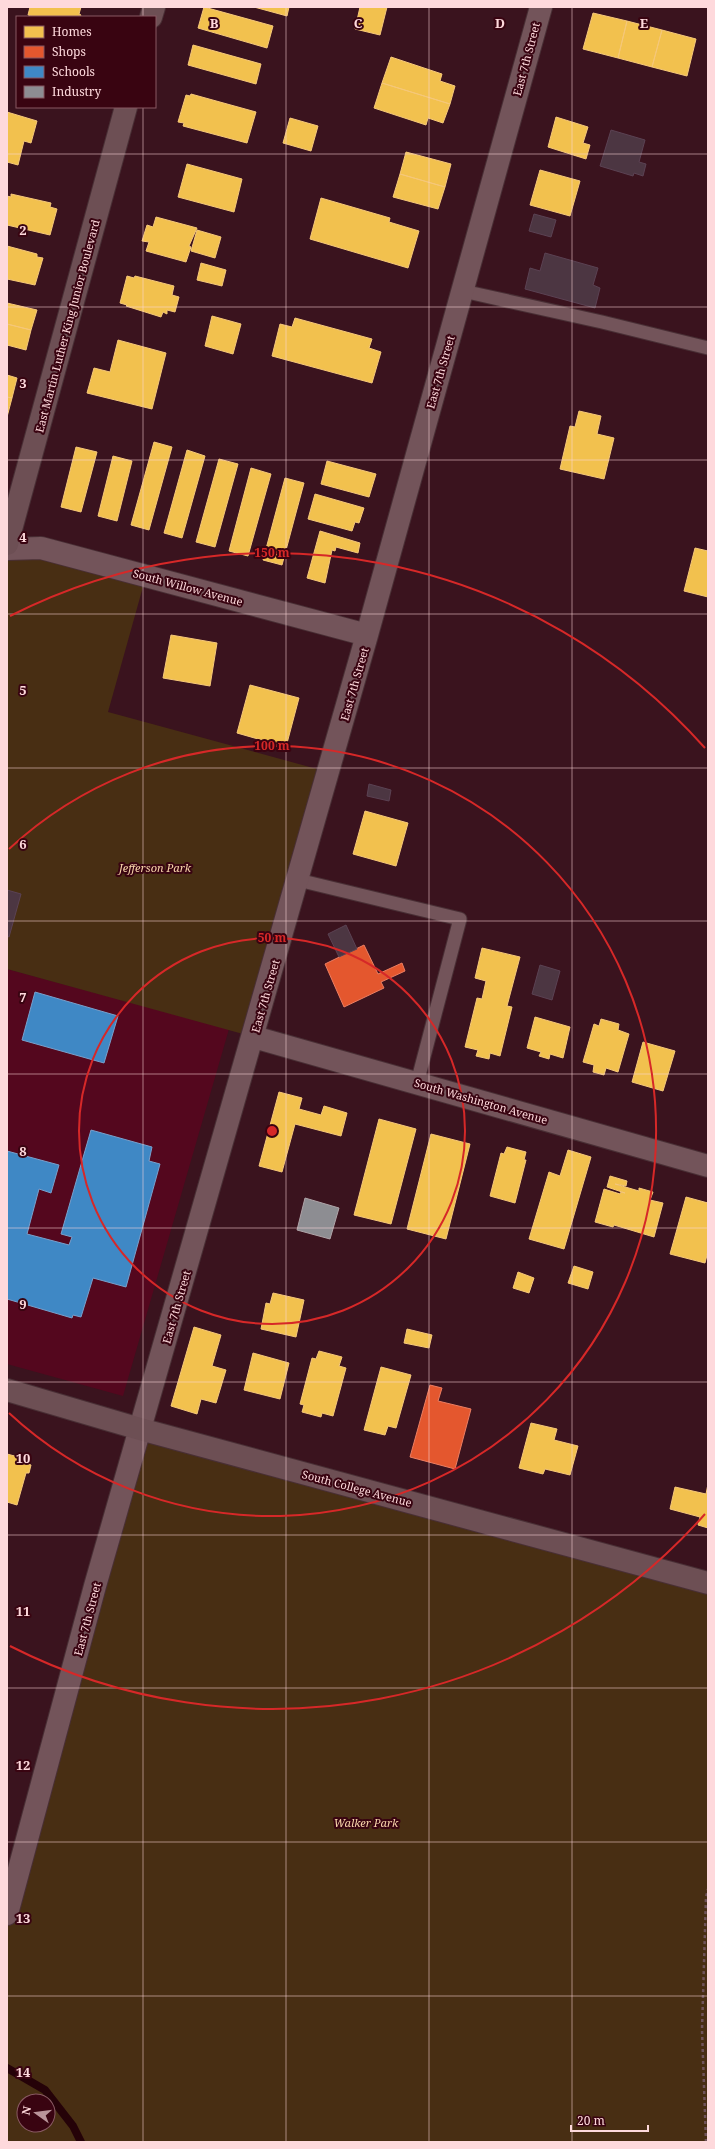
<svg xmlns="http://www.w3.org/2000/svg" width="715" height="2149" font-family="'Noto Serif',serif">
<rect width="100%" height="100%" fill="#3a131e"/>
<path fill="#54071e" d="M7,969l222,60 -106,367 -116,-32z"/>
<path fill="#482e13" fill-rule="evenodd" d="M7,549l139,27 -38,136 220,60 -74,265 -247,-68z
M140,1429l568,154v559h-701v-228zM24,2101h24v24h-24z"/>
<path fill="#f2c14e" stroke="#f6c879" d="M30,7h51l-2,7 2,1 -1,2h-46l-6,-2z
M204,7l69,19 -6,22 -69,-20z
M254,7h35l-2,9z
M360,7h27l-7,28 -25,-6z
M593,13l34,8 -9,37 -35,-9z
M627,21l35,9 -10,37 -34,-9z
M662,30l34,9 -9,37 -35,-9z
M193,45l68,19 -5,20 -68,-19z
M391,57l51,17 -2,7 15,5 -5,18 -68,-21z
M382,83l68,21 -7,19 -15,-5 -2,7 -52,-17z
M191,94l65,18 -9,31 -64,-17 1,-3 -6,-1 8,-27 4,1z
M7,112l30,9 -6,22 -7,-2 -6,24 -11,-3z
M556,117l32,10 -5,16 7,2 -4,14 -38,-12z
M290,118l28,8 -7,25 -28,-8z
M406,152l45,12 -6,23 -45,-13z
M187,164l55,15 -8,33 -56,-15z
M540,170l40,11 -10,35 -40,-11z
M400,174l45,13 -7,22 -45,-12z
M11,194l40,9 -1,4 7,2 -7,26 -43,-10v-29l4,1z
M321,198l69,20 -1,4 30,9 -11,37 -98,-29z
M156,217l41,11 -8,18 2,1 -5,15 -40,-11 3,-9 -7,-1 5,-16 6,2z
M197,230l24,7 -6,21 -24,-7z
M7,246l30,8v3l6,1 -8,27 -28,-6z
M201,263l25,7 -4,16 -25,-6z
M127,276l7,2 1,-2 39,10 -2,9 7,2 -4,15 -8,-2v4l-4,-2 -2,5 -35,-11 1,-1 -7,-2z
M7,303l30,7 -6,20 -24,-6z
M212,316l29,8 -8,30 -28,-8z
M295,318l77,21 -3,9 12,4 -9,31 -100,-27 8,-32 12,3z
M7,324l24,6 -5,20 -19,-5z
M118,340l48,13 -14,56 -65,-16 7,-25 16,4z
M7,375l10,3 -5,20 -5,-1z
M7,397l5,1 -5,19z
M579,411l22,5 -4,18 17,4 -10,41 -44,-10 10,-43 5,1z
M154,442l18,5 -23,83 -18,-5z
M76,447l21,5 -16,60 -20,-5z
M187,450l18,6 -23,82 -18,-5z
M113,456l19,5 -15,60 -19,-5z
M219,459l19,5 -23,83 -19,-5z
M327,461l49,13 -7,23 -48,-13z
M251,468l20,6 -23,82 -19,-5z
M285,478l19,5 -22,82 -19,-5z
M315,494l49,14 -5,15 -4,-1 -3,9 -44,-12z
M320,531l40,12 -2,10 -22,-6 -1,4 -3,-1 -7,33 -18,-5z
M695,548l13,3v46l-24,-6z
M171,635l46,8 -7,43 -47,-8z
M250,685l49,13 -13,49 -49,-14z
M365,811l43,12 -12,43 -43,-12z
M482,948l38,9 -13,49 5,1 -12,49 -10,-3 -1,6 -13,-3 2,-6 -13,-3 12,-49 5,1 4,-18 -11,-3z
M535,1017l35,10 -7,31 -13,-4 -1,5 -10,-3 2,-4 -14,-4z
M601,1019l18,5 -1,6 11,4 -11,38 -12,-4 -2,7 -11,-3 1,-7 -11,-3 11,-38 5,2z
M643,1042l32,9 -12,40 -31,-9z
M279,1092l23,6 -3,11 22,6 3,-9 23,7 -6,23 -46,-12 -13,48 -23,-6z
M379,1119l37,10 -25,95 -37,-9z
M431,1134l39,10 -24,95 -39,-10z
M507,1147l19,5 -2,8h2l-11,43 -25,-7 11,-43 3,1z
M568,1150l23,7 -27,92 -35,-10 20,-67 11,4z
M610,1176l17,5 -1,5 -11,-2 24,7v-3l14,4 -3,8 13,3 -9,34 -40,-12 -1,2 -18,-5 9,-33 16,5 1,-2 4,1 -18,-6z
M686,1197l22,6v48l-3,12 -35,-9z
M574,1266l19,6 -5,17 -20,-6z
M518,1272l16,6 -5,15 -16,-5z
M273,1293l31,7 -8,37 -35,-8 5,-26 4,1z
M194,1327l27,8 -9,31 14,4 -10,33 -15,-4 -4,15 -26,-8z
M407,1329l25,6 -3,13 -25,-5z
M319,1351l23,6 -3,9 7,2 -13,48 -11,-3 -1,4 -19,-5 2,-7 -4,-1 12,-46 4,1z
M253,1353l36,10 -9,36 -36,-9z
M381,1367l30,8 -15,53 -8,-2 -3,9 -21,-5z
M531,1423l26,6 -3,11 24,6 -8,29 -25,-6 -2,5 -24,-6z
M7,1454l19,5 -1,4 6,2 -2,8h-3l-9,32 -10,-3z
M708,1484v44l-10,-3 2,-8 -30,-8 5,-22 31,7z"/>
<path fill="#e4572e" stroke="#ec7e62" d="M364,945l14,29 24,-11 3,8 -24,11 3,6 -40,19 -19,-43z
M430,1385l12,3 -4,13 33,8 -16,60 -45,-12z"/>
<path fill="#3f88c5" stroke="#78a0cc" d="M35,992l83,24 -14,47 -82,-23z
M91,1130l61,17 -3,14 11,3 -34,123 -33,-9 -12,39 -8,-2 -1,3 -65,-19v-148l52,14 -8,28 -12,-4 -12,45 42,11 3,-8 -11,-3z"/>
<path fill="#8d8d92" stroke="#afa4a8" d="M305,1198l34,10 -9,31 -33,-9z"/>
<g fill="none" stroke-linecap="round" stroke-linejoin="round">
<path stroke="#250208" stroke-width="8" d="M7,2068l38,22 28,36 8,16"/>
</g>
<path fill="#4c3642" stroke="#5b4253" d="M611,130l34,10 -6,22 7,2 -3,12 -9,-3 -1,3 -33,-10z
M534,214l22,6 -5,17 -22,-6z
M545,253l53,15 -5,17 7,3 -5,20 -70,-19 5,-21 10,3z
M369,784l22,6 -2,11 -22,-5z
M7,890l14,4 -12,43 -2,-1z
M346,925l11,24 -18,8 -11,-23z
M540,965l20,6 -8,29 -20,-6z"/>
<g fill="none" stroke-linecap="round" stroke-linejoin="round">
<g stroke="#492f35" stroke-width="15">
<path id="lane" d="M463,291l139,31 106,26
M298,880l162,39 -43,164"/>
</g>
<g stroke="#492f35" stroke-width="24">
<path id="street" d="M7,549l34,-1 326,87
M254,1037l454,129
M7,1914l88,-328 272,-951 174,-628"/>
</g>
<g stroke="#492f35" stroke-width="24">
<path id="secondary" d="M151,17l3,-10
M7,544l119,-437
M7,1390l133,39 568,154"/>
</g>
<path stroke="#70545a" stroke-width="2.5" stroke-dasharray="3 3" stroke-linecap="butt" d="M706,2142l-4,-112 4,-133 2,-8"/>
<use href="#lane" stroke="#73545a" stroke-width="13"/>
<use href="#street" stroke="#73545a" stroke-width="22"/>
<use href="#secondary" stroke="#6d4f54" stroke-width="22"/>
</g>
<path fill="none" stroke="#fed9dc" stroke-width="1" stroke-opacity="0.55" d="M143,7v10M286,7v2135M429,7v2135M572,7v2135M143,107v2035M7,154h701M7,307h701M7,460h701M7,614h701M7,768h701M7,921h701M7,1074h701M7,1228h701M7,1382h701M7,1535h701M7,1688h701M7,1842h701M7,1996h701"/>
<g fill="none" stroke="#d62828" stroke-width="2">
<circle cx="272" cy="1131" r="193"/>
<path d="M9 849A385 385 0 1 1 9 1413"/>
<path d="M705 1514A578 578 0 0 1 10 1646M10 616A578 578 0 0 1 705 748"/>
</g>
<g text-anchor="middle" dominant-baseline="central" stroke-width="4" stroke-linejoin="round" paint-order="stroke">
<g font-size="11" fill="#fed9dc" stroke="#390411">
<text transform="translate(526 59) rotate(-75)">East 7th Street</text>
<text transform="translate(67 326) rotate(-75)">East Martin Luther King Junior Boulevard</text>
<text transform="translate(440 372) rotate(-74)">East 7th Street</text>
<text transform="translate(188 587) rotate(15)">South Willow Avenue</text>
<text transform="translate(354 684) rotate(-74)">East 7th Street</text>
<text transform="translate(265 996) rotate(-74)">East 7th Street</text>
<text transform="translate(481 1101) rotate(16)">South Washington Avenue</text>
<text transform="translate(176 1307) rotate(-74)">East 7th Street</text>
<text transform="translate(357 1488) rotate(15)">South College Avenue</text>
<text transform="translate(87 1619) rotate(-75)">East 7th Street</text>
</g>
<g font-size="11" font-style="italic" fill="#f9d6ab" stroke="#390411">
<text x="155" y="867">Jefferson Park</text>
<text x="366" y="1822">Walker Park</text>
</g>
</g>
<g font-size="13" text-anchor="middle" font-weight="bold" fill="#fed9dc" stroke="#390411" stroke-width="4" stroke-linejoin="round" paint-order="stroke">
<text x="214" y="28">B</text>
<text x="358" y="28">C</text>
<text x="500" y="28">D</text>
<text x="644" y="28">E</text>
<text x="23" y="235">2</text>
<text x="23" y="388">3</text>
<text x="23" y="542">4</text>
<text x="23" y="695">5</text>
<text x="23" y="849">6</text>
<text x="23" y="1002">7</text>
<text x="23" y="1156">8</text>
<text x="23" y="1309">9</text>
<text x="23" y="1463">10</text>
<text x="23" y="1616">11</text>
<text x="23" y="1770">12</text>
<text x="23" y="1923">13</text>
<text x="23" y="2077">14</text>
</g>
<circle cx="272" cy="1131" r="6" fill="#d62828" stroke="#390411" stroke-width="2"/>
<g font-size="12" text-anchor="middle" font-weight="bold" fill="#d62828" stroke="#390411" stroke-width="4" stroke-linejoin="round" paint-order="stroke">
<text x="272" y="557">150 m</text>
<text x="272" y="750">100 m</text>
<text x="272" y="942">50 m</text>
</g>
<rect width="715" height="2149" fill="none" stroke="#fed9dc" stroke-width="16"/>
<rect x="16" y="16" width="140" height="92" fill="#390411" stroke="#885962"/>
<rect x="24" y="26" width="20" height="12" fill="#f2c14e" stroke="#885962"/>
<text x="52" y="36" font-size="12" fill="#fed9dc">Homes</text>
<rect x="24" y="46" width="20" height="12" fill="#e4572e" stroke="#885962"/>
<text x="52" y="56" font-size="12" fill="#fed9dc">Shops</text>
<rect x="24" y="66" width="20" height="12" fill="#3f88c5" stroke="#885962"/>
<text x="52" y="76" font-size="12" fill="#fed9dc">Schools</text>
<rect x="24" y="86" width="20" height="12" fill="#8d8d92" stroke="#885962"/>
<text x="52" y="96" font-size="12" fill="#fed9dc">Industry</text>
<g transform="translate(36 2113) rotate(284)"><circle r="19" fill="#390411" stroke="#885962"/>
<path d="M0-3L7 15L0 10L-7 15Z" fill="#b9949a"/>
<text y="-6" font-size="11" font-weight="bold" text-anchor="middle" fill="#fed9dc">N</text>
</g>
<path d="M571 2125v6h77v-6" fill="none" stroke="#fed9dc" stroke-width="2"/>
<text x="577" y="2125" font-size="12" fill="#fed9dc" stroke="#390411" stroke-width="3" paint-order="stroke">20 m</text>
</svg>
